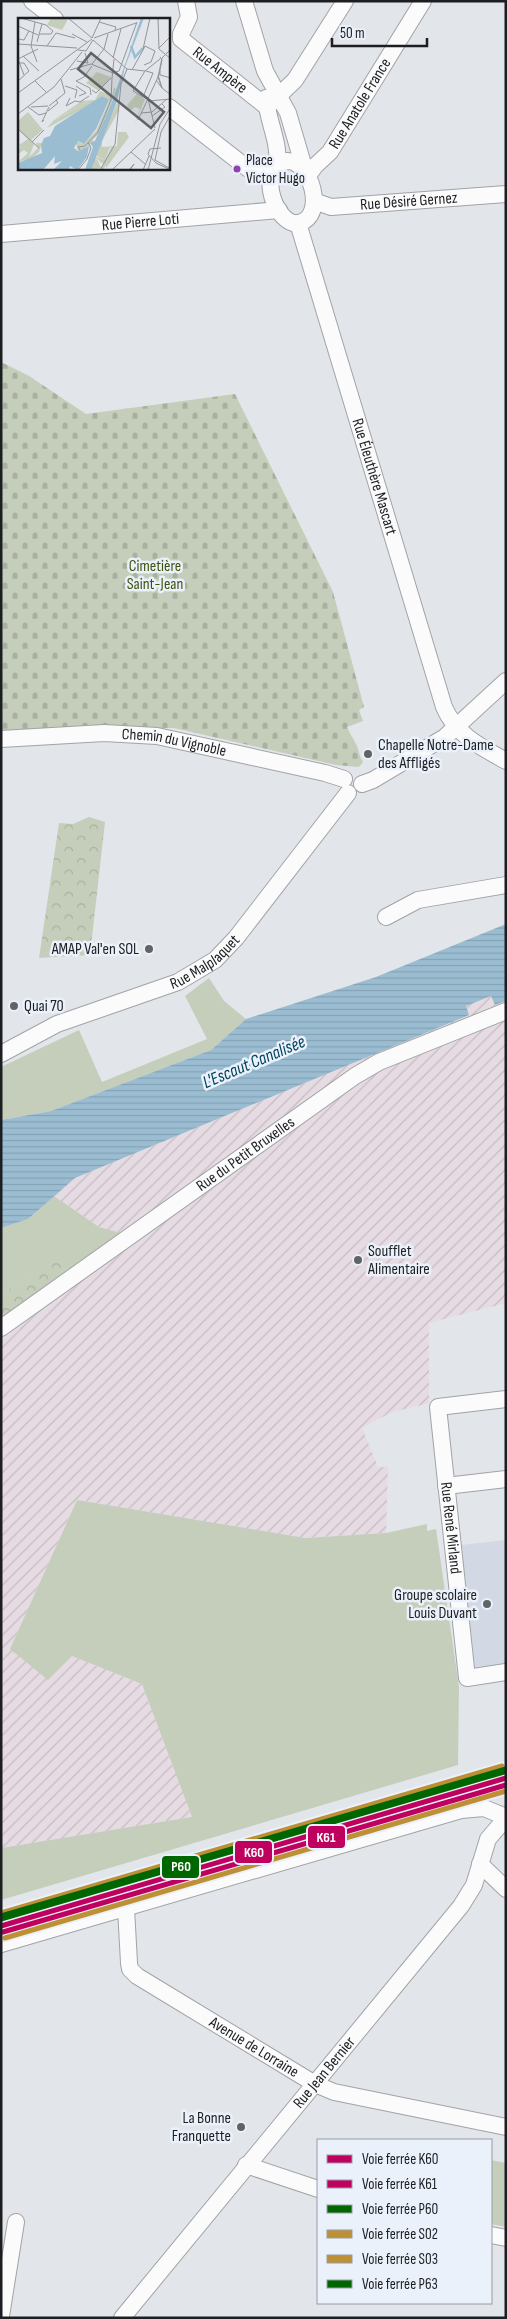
<svg xmlns="http://www.w3.org/2000/svg" width="507" height="2319" font-family="'Sofia Sans Condensed',sans-serif">
<defs>
<pattern id="industrial-furrows" width="10" height="10" patternUnits="userSpaceOnUse" patternTransform="scale(1.25)"><rect width="10" height="10" fill="#e6dbe3"/><path d="M-1 1l2-2M0 10L10 0M9 11l2-2" fill="none" stroke="#c5bcc2"/></pattern>
<pattern id="forest-crowns" width="20" height="18" patternUnits="userSpaceOnUse" patternTransform="scale(1.25)"><rect width="20" height="18" fill="#c5cebb"/><path d="M2 6a3 3 0 1 1 6 0M12 15a3 3 0 1 1 6 0" fill="none" stroke="#a9b0a0"/></pattern>
<pattern id="cemetery-stones" width="16" height="16" patternUnits="userSpaceOnUse" patternTransform="scale(1.25)"><rect width="16" height="16" fill="#c5cebb"/><path d="M2 7V4a2 2 0 0 1 4 0v3zM10 15v-3a2 2 0 0 1 4 0v3z" fill="#a9b0a0"/></pattern>
<pattern id="water-rules" width="6" height="5" patternUnits="userSpaceOnUse" patternTransform="scale(1.25)"><rect width="6" height="5" fill="#9bbdd2"/><path d="M0 2.5h6" fill="none" stroke="#85a2b4"/></pattern>
</defs>
<rect width="100%" height="100%" fill="#e2e5ea"/>
<path fill="#d2d9e4" d="M506,1540v124l-31,3 -14,-122z"/>
<path fill="url(#industrial-furrows)" d="M491,996l4,9 11,-4v302l-77,20v80l-39,10 -28,15 16,39h10l-2,66 -81,5 -228,-38 -67,149 62,7 70,28 50,133 -191,31v-530l119,-85 -21,-6 -45,-31 21,-18 394,-163 -4,-9z"/>
<path fill="#c5cebb" d="M209,978l15,23 22,18 -35,31 -160,61 -50,9v-53l78,-37 23,52 105,-43 -22,-43z
M54,1196l45,31 22,6 -52,37 -13,-9 -55,33v-66l27,-9z
M77,1500l228,38 81,-5 41,-9v7l9,-2 23,158 -1,78 -457,135v-52l191,-31 -50,-133 -70,-28 -24,24 -38,-31z
M491,2160l15,3v64l-15,-3z"/>
<path fill="url(#forest-crowns)" d="M89,817l16,5 -15,133 -51,3 20,-135 14,1z
M56,1260l13,10 -68,48v-24z"/>
<path fill="url(#cemetery-stones)" d="M1,362l28,14 57,38 149,-20 98,198 31,115 -5,3 4,11 -16,6c3,7 7,13 10,19 2,5 2,10 6,16l-4,5 -23,-2 -162,-37h-108l-65,3z"/>
<path fill="url(#water-rules)" d="M506,924v77l-11,4 -4,-9 -25,10 3,9 -394,163 -47,41 -27,9v-108l50,-9 160,-61 35,-31 130,-42z"/>
<g fill="none" stroke-linecap="round" stroke-linejoin="round">
<g stroke="#a1a3a6" stroke-width="18">
<g id="minor">
<path d="M32,1l23,18"/>
<path id="s1" d="M186,1l3,16 -8,17v5l86,68 28,-27 50,-79"/>
<path d="M244,1l21,70 23,42 17,58"/>
<path d="M266,98c1,22 14,44 11,66"/>
<path d="M169,107l82,64 20,6"/>
<path d="M287,161c24,-1 40,55 12,62 -22,5 -45,-54 -12,-62z"/>
<path id="s2" d="M307,177l8,-11 15,-14 93,-151"/>
<path id="s3" d="M314,201l17,6 175,-13"/>
<path id="s4" d="M298,223l146,484c12,28 37,40 62,54"/>
<path id="s5" d="M1,234l278,-24"/>
<path id="s6" d="M1,739l103,-6 53,3 168,37 19,6"/>
<path d="M362,784l11,-4 72,-43 61,-56"/>
<path d="M386,917l32,-17 88,-15"/>
<path id="s7" d="M1,1054l56,-30 121,-42 37,-22 21,-22 112,-145"/>
<path id="s8" d="M1,1328l354,-252 24,-14 127,-51"/>
<path id="s9" d="M506,1399l-68,8 29,271 39,-6"/>
<path d="M446,1486l60,-7"/>
<path d="M480,1864l26,25"/>
<path id="s10" d="M126,1908l3,55 1,6 7,7 178,108 19,8 172,35"/>
<path d="M1,1944l460,-134 23,-2 22,9"/>
<path d="M246,2165l72,24"/>
<path d="M491,2235l15,3"/>
<path d="M1,2316l15,-94"/>
<path id="s11" d="M122,2318l339,-412 13,-21 14,-46 18,-21"/>
</g>
</g>
<use href="#minor" stroke="#fbfbfc" stroke-width="16"/>
<g stroke="#ebf1fa" stroke-width="9">
<path id="rail-1" d="M1,1926l505,-148"/>
</g>
<g stroke="#ebf1fa" stroke-width="9">
<path id="rail-2" d="M3,1932l503,-147"/>
</g>
<g stroke="#ebf1fa" stroke-width="9">
<path id="rail-3" d="M1,1919l503,-147"/>
</g>
<g stroke="#ebf1fa" stroke-width="9">
<path id="rail-4" d="M5,1938l501,-147"/>
</g>
<g stroke="#ebf1fa" stroke-width="9">
<path id="rail-5" d="M1,1913l501,-147"/>
</g>
<g stroke="#ebf1fa" stroke-width="9">
<path id="rail-6" d="M1,1916l505,-147"/>
</g>
<use href="#rail-1" stroke="#bf005f" stroke-width="5"/>
<use href="#rail-2" stroke="#bf005f" stroke-width="5"/>
<use href="#rail-3" stroke="#060" stroke-width="5"/>
<use href="#rail-4" stroke="#bd9036" stroke-width="5"/>
<use href="#rail-5" stroke="#bd9036" stroke-width="5"/>
<use href="#rail-6" stroke="#060" stroke-width="5"/>
</g>
<circle fill="#8e44ad" stroke="#ebf1fa" stroke-width="2" cx="237" cy="169" r="4.5"/>
<g fill="#616467" stroke="#ebf1fa" stroke-width="2">
<circle cx="368" cy="754" r="5"/>
<circle cx="149" cy="949" r="5"/>
<circle cx="14" cy="1006" r="5"/>
<circle cx="358" cy="1260" r="5"/>
<circle cx="487" cy="1604" r="5"/>
<circle cx="241" cy="2127" r="5"/>
</g>
<g text-anchor="middle" dominant-baseline="central" stroke-width="5" stroke-linejoin="round" paint-order="stroke">
<g font-size="15" fill="#1c1e21" stroke="#ebf1fa" text-anchor="start">
<text x="246" y="160">Place<tspan x="246" dy="18">Victor Hugo</tspan></text>
</g>
<g font-size="16" fill="#1c1e21" stroke="#ebf1fa">
<text stroke="none"><textPath href="#s1" startOffset="90">Rue Ampère</textPath></text>
<text stroke="none"><textPath href="#s2" startOffset="91">Rue Anatole France</textPath></text>
<text stroke="none"><textPath href="#s3" startOffset="96">Rue Désiré Gernez</textPath></text>
<text stroke="none"><textPath href="#s5" startOffset="140">Rue Pierre Loti</textPath></text>
<text stroke="none"><textPath href="#s4" startOffset="265">Rue Éleuthère Mascart</textPath></text>
<text stroke="none"><textPath href="#s6" startOffset="174">Chemin du Vignoble</textPath></text>
<text stroke="none"><textPath href="#s7" startOffset="225">Rue Malplaquet</textPath></text>
<text stroke="none"><textPath href="#s8" startOffset="300">Rue du Petit Bruxelles</textPath></text>
<text stroke="none"><textPath href="#s9" startOffset="190">Rue René Mirland</textPath></text>
<text stroke="none"><textPath href="#s10" startOffset="208">Avenue de Lorraine</textPath></text>
<text stroke="none"><textPath href="#s11" startOffset="318">Rue Jean Bernier</textPath></text>
</g>
<g font-size="16" fill="#3f520c" stroke="#ebf1fa">
<text x="155" y="566">Cimetière<tspan x="155" dy="18">Saint-Jean</tspan></text>
</g>
<g font-size="16" fill="#1c1e21" stroke="#ebf1fa" text-anchor="start">
<text x="378" y="745">Chapelle Notre-Dame<tspan x="378" dy="18">des Affligés</tspan></text>
<text x="139" y="949" text-anchor="end">AMAP Val'en SOL</text>
<text x="24" y="1006">Quai 70</text>
<text x="368" y="1251">Soufflet<tspan x="368" dy="18">Alimentaire</tspan></text>
<text x="477" y="1595" text-anchor="end">Groupe scolaire<tspan x="477" dy="18">Louis Duvant</tspan></text>
<text x="231" y="2118" text-anchor="end">La Bonne<tspan x="231" dy="18">Franquette</tspan></text>
</g>
<g font-size="18" font-style="italic" fill="#02445f" stroke="#ebf1fa">
<text transform="translate(254 1062) rotate(-23)">L'Escaut Canalisée</text>
</g>
</g>
<g transform="translate(18 18)">
<rect width="152" height="152" fill="#e2e5ea"/>
<path d="M96,69l2,2 -4,13 -14,33 -6,5 3,1 -5,3v9l-1,-7 -11,5 -2,-7 1,-3 6,3 13,-13 13,-30 -7,-5 -12,9 -3,-3 -35,19 30,-20 13,-1 5,-9 12,5zM119,76l8,5 -11,27 6,-17 -5,-2 -5,4 -3,-6zM102,79l-1,13 -17,31v6l15,-1 -14,24h-2l10,-22 -1,-1 -5,13 -10,-5 6,13 -10,2 6,-23zM10,94l15,18 -22,18 -2,-3 9,-6 -10,-10v-8z" fill="#c5cebb"/>
<path d="M69,84l3,3 -43,23 6,-7zM100,114h8l3,5 -23,31v-5h-5l-6,-7 10,4 3,-5v5l9,-14zM11,121l5,5 -5,13 9,-9 -2,-5h6l-3,9 -7,6 -14,4 10,-9 -4,-3 -6,4v-4z" fill="#c5cebb"/>
<path d="M79,54l14,5 -12,14 -13,-8z" fill="#c5cebb"/>
<path d="M33,0h16v3l-5,9 -15,-5z" fill="#c5cebb"/>
<path d="M123,0h3l-19,49 -9,37 -25,66h-6l8,-23 -3,-4 5,-2 17,-39zM84,78l7,4 -13,29 -12,15 -6,-3 -4,7 4,3 11,-5 -2,11 -10,13 -7,-4 -1,4h-16l9,-9 -8,3 1,-8 -12,14h-25v-7l24,-10 -1,-8 3,-7 6,-2 5,-10z" fill="#9bbdd2"/>
<path fill="none" stroke="#9bbdd2" stroke-width="2.5" d="M113,28l4,11 8,-9"/>
<path fill="none" stroke="#93959a" stroke-width="1" d="M3,0l25,7 7,6 -2,3h-12M50,0l24,20M140,0l1,31M17,4l-4,24 6,16M81,4l17,5 -1,3M0,8l20,9M54,16l15,8M74,20l9,-20M76,20l42,-15M0,21l6,1 5,-9M75,22l34,29 18,2 15,-12M19,24l5,-18M0,26l59,4M29,28l9,-13 19,5M141,30l12,-12M125,31l7,-31M141,31l12,10M153,31l-9,9 -4,19 4,11 9,7M60,32l8,1 7,-11M125,32l2,-4 10,5 -4,11 -7,3M5,38l16,15M95,40l8,-29M59,43l11,2 -3,-10M0,45h6l5,8 -11,10M74,46l12,-15 4,-15M52,52l21,-6 22,9M114,52l11,-20M127,53l-12,20 10,6 10,-24 -7,-2M142,53v4l11,3M95,55l6,-2 18,-49M6,57l-6,-16 20,-10M94,60l2,-19M138,62l6,8 -4,-13M17,63l12,12M47,68l12,4 -2,8M58,68l10,7 -7,3M74,72l4,3 15,-15M0,75l74,-54M73,77l-1,-7 -14,-7 8,-4 8,-11M52,80l-4,8 9,-5M130,81l7,29M57,83l5,1 9,-6M131,83l22,-2M31,88l16,-13 -4,-14M10,89l11,8 7,-2M13,89l17,-1M30,93l10,-8 -2,-3M123,95l11,-1 15,-13M0,96l36,-27 28,-35M153,96l-10,18 -6,28 16,9M134,98l13,-9 -3,-3M26,102l-2,2 7,-15M120,102l21,-45 3,-15 -2,-3M0,111l21,19M14,124l12,-12M143,130l-11,1 -2,5 8,9 15,7M62,132l-2,-3 7,-1 13,-14 13,-32 1,-22M113,134l14,12M60,152l9,-11 4,-11 -3,-6M82,152l15,-26 6,-60 6,-15M94,152l43,-41M111,152l5,-6 -4,6M125,152l6,-14M130,152l12,-46 11,-17"/>
<path fill="#616467" fill-opacity="0.15" stroke="#616467" stroke-width="2.5" d="M73,35l73,59 -13,16 -73,-59z"/>
<rect width="152" height="152" fill="none" stroke="#1c1e21" stroke-width="2.5"/>
</g>
<g stroke="#ebf1fa" stroke-width="2">
<rect x="307" y="1825" width="39" height="24" rx="5" fill="#bf005f"/>
<rect x="234" y="1840" width="39" height="24" rx="5" fill="#bf005f"/>
<rect x="161" y="1855" width="39" height="24" rx="5" fill="#060"/>
</g>
<g font-size="14" text-anchor="middle" font-weight="bold" fill="#fff">
<text x="326" y="1842">K61</text>
<text x="254" y="1857">K60</text>
<text x="181" y="1871">P60</text>
</g>
<rect width="507" height="2319" fill="none" stroke="#1c1e21" stroke-width="5"/>
<rect x="317" y="2139" width="175" height="165" fill="#ebf1fa" stroke="#989da3"/>
<rect x="327" y="2155" width="25" height="8" fill="#bf005f" stroke="#989da3"/>
<text x="362" y="2164" font-size="15" fill="#1c1e21">Voie ferrée K60</text>
<rect x="327" y="2180" width="25" height="8" fill="#bf005f" stroke="#989da3"/>
<text x="362" y="2189" font-size="15" fill="#1c1e21">Voie ferrée K61</text>
<rect x="327" y="2205" width="25" height="8" fill="#006600" stroke="#989da3"/>
<text x="362" y="2214" font-size="15" fill="#1c1e21">Voie ferrée P60</text>
<rect x="327" y="2230" width="25" height="8" fill="#bd9036" stroke="#989da3"/>
<text x="362" y="2239" font-size="15" fill="#1c1e21">Voie ferrée S02</text>
<rect x="327" y="2255" width="25" height="8" fill="#bd9036" stroke="#989da3"/>
<text x="362" y="2264" font-size="15" fill="#1c1e21">Voie ferrée S03</text>
<rect x="327" y="2280" width="25" height="8" fill="#006600" stroke="#989da3"/>
<text x="362" y="2289" font-size="15" fill="#1c1e21">Voie ferrée P63</text>
<path d="M332 38v8h95v-8" fill="none" stroke="#1c1e21" stroke-width="2.5"/>
<text x="340" y="38" font-size="15" fill="#1c1e21" stroke="#ebf1fa" stroke-width="4" paint-order="stroke">50 m</text>
</svg>
